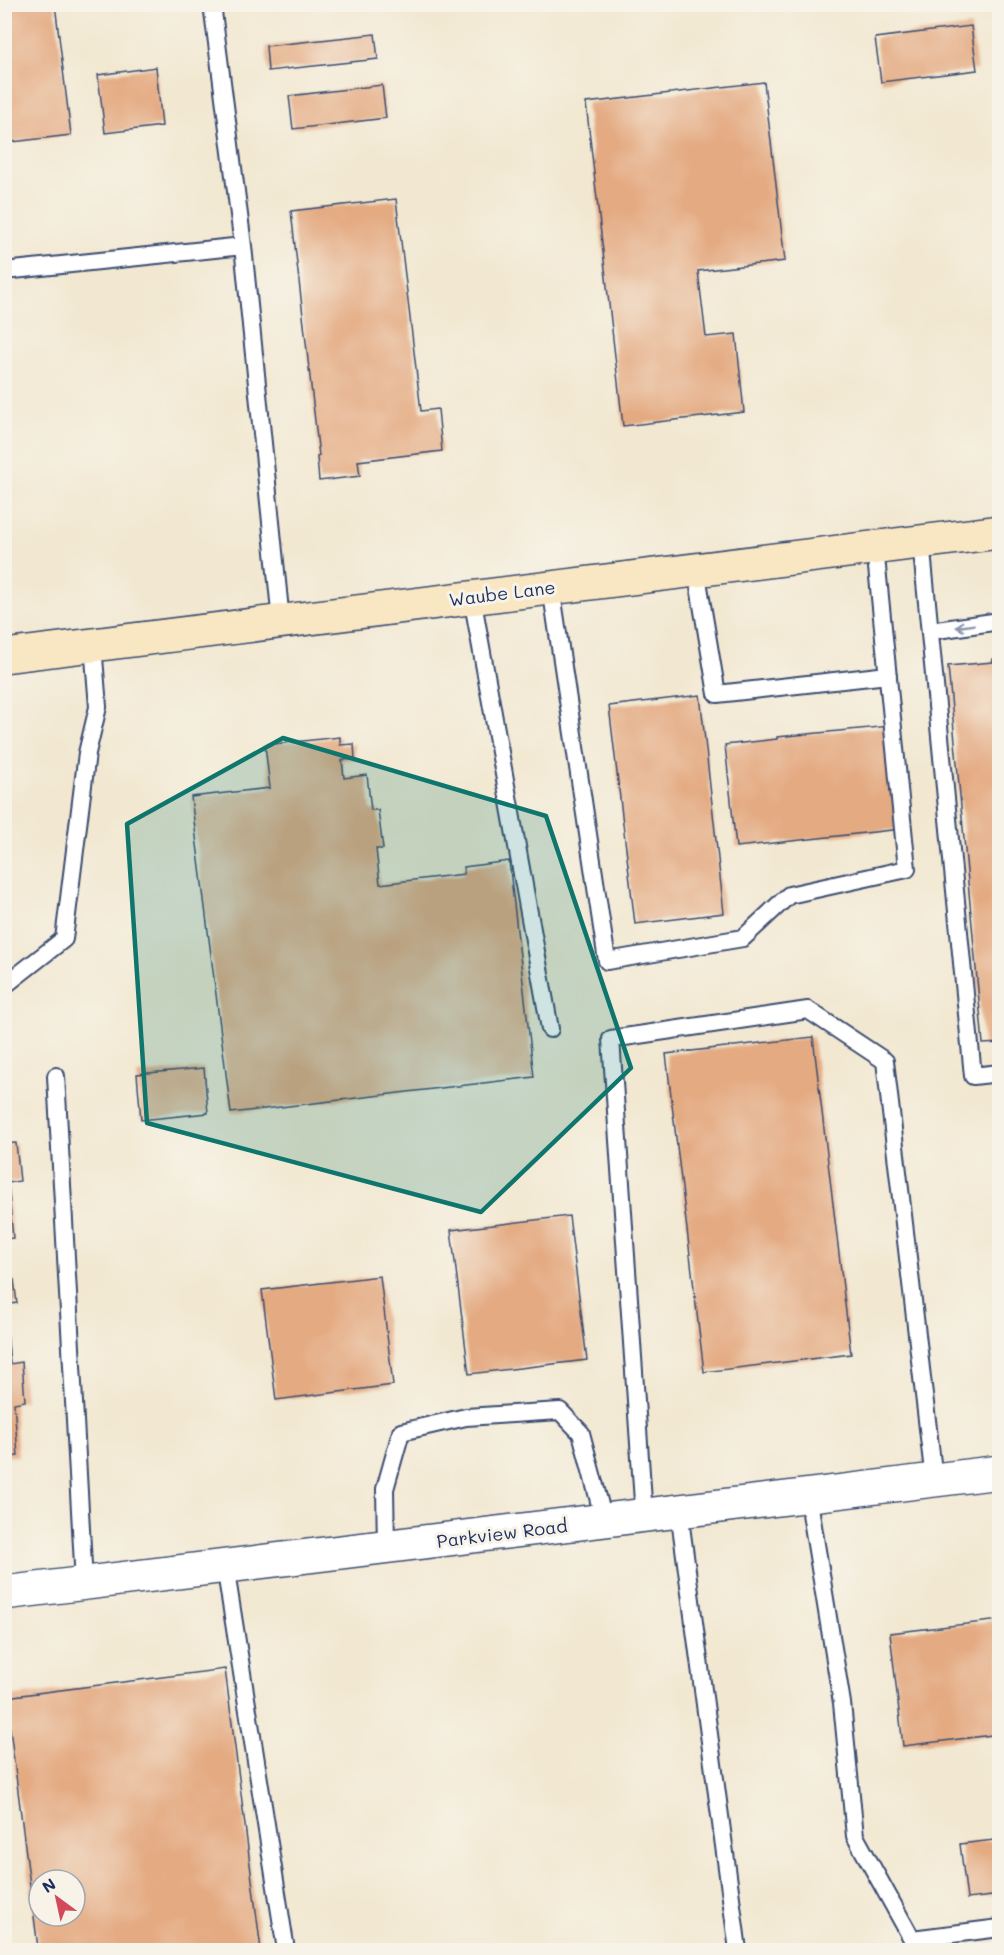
<svg xmlns="http://www.w3.org/2000/svg" width="1004" height="1955" font-family="Mali,sans-serif">
<rect width="100%" height="100%" fill="#f7f3e8"/>
<filter id="ink" filterUnits="userSpaceOnUse"><feTurbulence type="fractalNoise" baseFrequency=".0167" numOctaves="2"/><feDisplacementMap in="SourceGraphic" scale="12" xChannelSelector="R" yChannelSelector="G"/><feConvolveMatrix kernelMatrix="1 2 1 2 8 2 1 2 1" color-interpolation-filters="sRGB"/></filter>
<filter id="wash" filterUnits="userSpaceOnUse"><feTurbulence type="fractalNoise" baseFrequency=".008" numOctaves="4" result="noise"/><feDisplacementMap in="SourceGraphic" scale="24" xChannelSelector="R" yChannelSelector="G"/><feGaussianBlur stdDeviation="1.35" result="paint"/><feColorMatrix in="noise" values="0 0 0 0 0 0 0 0 0 0 0 0 0 0 0 0 0 1.4 0 .05"/><feComposite in="paint" operator="in"/></filter>
<g filter="url(#wash)">
<rect width="100%" height="100%" fill="#f2e8d1"/>
<g id="blocks">
<path fill="#e4aa82" fill-rule="evenodd" d="M4,4h51l16,131 -67,8z
M971,26l6,44 -96,12 -6,-44z
M375,34l3,25 -110,12 -2,-25z
M156,67l6,59 -57,7 -7,-58z
M764,82l21,179 -87,10 8,66 30,-3 8,78 -121,14 -37,-323z
M382,85l4,33 -93,11 -4,-33z
M396,199l25,212 17,-2 4,42 -84,10 2,15 -41,5 -2,-24 2,-1 -28,-245z
M993,659h7v384l-17,1 -35,-378 45,-4z
M700,695l24,218 -89,11 -26,-218z
M890,726l11,103 -165,18 -11,-102 52,-6v-2z
M340,737v8l14,-1 1,15 -13,1 2,18 23,-3 4,35h7l5,39h-7l4,35 84,-10v-7l45,-6 25,216 -303,36 -40,-316 79,-9 -5,-43z
M813,1037l38,317 -147,18 -38,-318z
M204,1068l4,45 -67,7 -4,-46z
M16,1143l4,38 -12,2 5,55 -9,1v-95z
M569,1216l18,144 -118,14 -18,-144z
M380,1276l13,109 -117,15 -14,-110z
M14,1280l3,23 -13,2v-24z
M4,1319h2l4,45 12,-2 3,39 -11,2 4,53 -14,1z
M1000,1620v114l-97,12 -13,-113z
M225,1669l36,281h-233l10,-2 -32,-251zM39,1880h36v36h-36z
M994,1840l6,55 -33,4 -7,-55z"/>
</g>
</g>
<g filter="url(#ink)">
<use href="#blocks" fill-opacity="0" stroke="#3b4b6f" stroke-width="1.5"/>
<g fill="none" stroke-linecap="round" stroke-linejoin="round">
<g stroke="#3b4b6f" stroke-width="20">
<path id="service" d="M212,4l31,242 38,375
M4,271l239,-25
M921,541l52,535 27,-3
M696,569l21,125 171,-19
M551,587l56,374 136,-23 46,-43 118,-26 -32,-322
M472,597l78,432
M930,631l70,-10
M4,986l60,-47 23,-186 11,-46 -5,-62
M56,1076l28,507
M808,1495l34,208 13,133 57,103 88,-11
M679,1511l59,439
M644,1516l-33,-477 197,-29 77,51 49,419
M386,1547l-1,-58 16,-57 65,-15 94,-6 21,22 23,87
M225,1566l61,384"/>
</g>
<g stroke="#3b4b6f" stroke-width="36">
<path id="minor" d="M4,1593l996,-121"/>
</g>
<g stroke="#3b4b6f" stroke-width="36">
<path id="secondary" d="M4,656l996,-124"/>
</g>
<use href="#service" stroke="#fff" stroke-width="16"/>
<use href="#minor" stroke="#fff" stroke-width="33"/>
<use href="#secondary" stroke="#f9e7c3" stroke-width="33"/>
</g>
<defs><path id="oneway-shaft" d="M-6 0H5M1.5-3L5.5 0L1.5 3" fill="none" stroke-width="1.6" stroke-linecap="round" stroke-linejoin="round" transform="scale(1.5)"/></defs>
<use stroke="#8d97ae" href="#oneway-shaft" transform="translate(965 626) rotate(172)"/>
</g>
<path fill="#0f766e" fill-opacity="0.2" stroke="#0f766e" stroke-width="4.5" stroke-linejoin="round" d="M283,738l263,78 85,252 -150,144 -334,-89 -20,-299z"/>
<g text-anchor="middle" dominant-baseline="central" stroke-width="6" stroke-linejoin="round" paint-order="stroke">
<g font-size="18" fill="#1b2f5e" stroke="#f7f3e8">
<text transform="translate(502 593) rotate(-7)">Waube Lane</text>
<text transform="translate(502 1533) rotate(-7)">Parkview Road</text>
</g>
</g>
<rect width="1004" height="1955" fill="none" stroke="#f7f3e8" stroke-width="24"/>
<g transform="translate(57 1898) rotate(327)"><circle r="28" fill="#f7f3e8" stroke="#9fa5b1" stroke-width="1.5"/>
<path d="M0-4.5L10 22L0 15L-10 22Z" fill="#d1495b"/>
<text y="-9" font-size="16" font-weight="bold" text-anchor="middle" fill="#1b2f5e">N</text>
</g>
</svg>
